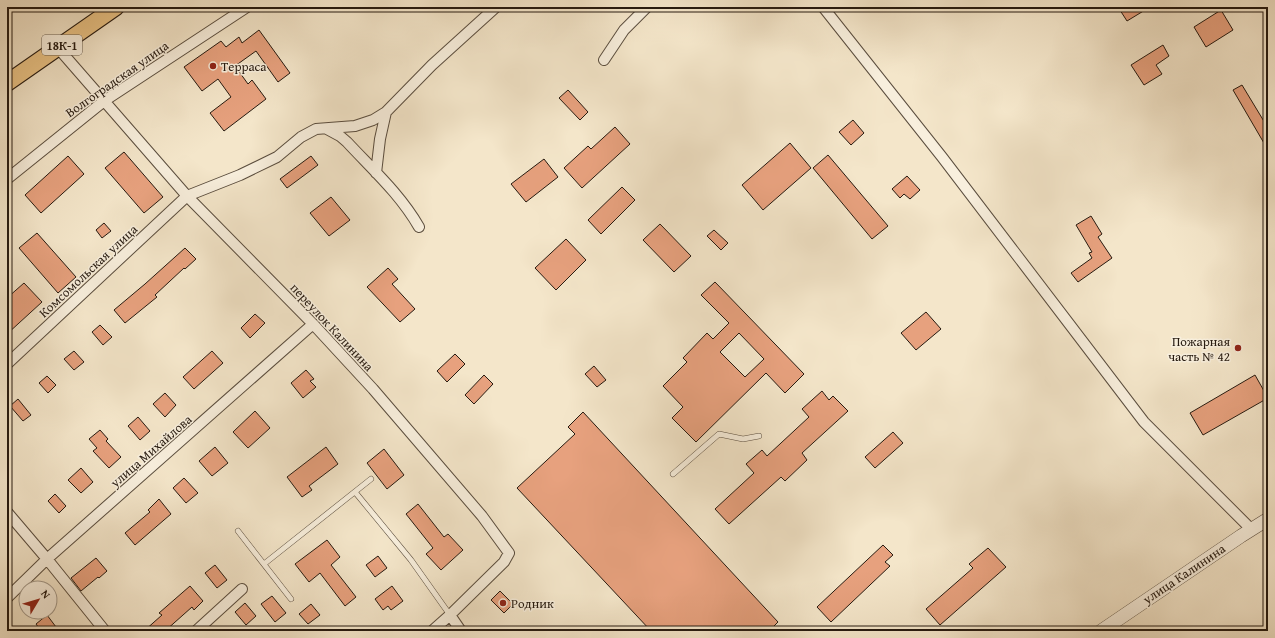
<svg xmlns="http://www.w3.org/2000/svg" width="1275" height="638" font-family="'Gentium Book Plus',serif">
<rect width="100%" height="100%" fill="#f4e6ca"/>
<filter id="stains"><feTurbulence type="fractalNoise" baseFrequency=".005" numOctaves="4"/><feColorMatrix values="0 0 0 0 .2 0 0 0 0 .09 0 0 0 0 .02 0 0 0 .5 -.17"/></filter>
<radialGradient id="worn" r=".72"><stop offset=".6" stop-color="#630" stop-opacity="0"/><stop offset="1" stop-color="#630" stop-opacity=".3"/></radialGradient>
<path fill="#e7a17e" stroke="#261a10" fill-rule="evenodd" d="M1118,7h32l-23,14z
M1221,10l12,20 -27,17 -12,-20z
M259,30l31,43 -12,9 -22,-31 -21,15 13,18 4,-4 14,19 -42,32 -14,-18 21,-16 -13,-18 -16,12 -18,-24 37,-26 5,6 13,-10 3,6z
M1163,45l6,11 -13,9 6,9 -18,11 -13,-20z
M1242,85l26,43v22l-35,-60z
M568,90l20,22 -8,8 -21,-22z
M853,120l11,13 -13,12 -12,-13z
M615,127l15,17 -48,44 -18,-20 24,-22 3,3z
M790,143l21,25 -48,42 -21,-25z
M124,152l39,45 -19,16 -39,-45z
M828,155l60,71 -16,13 -59,-71z
M68,156l16,18 -43,39 -16,-18z
M311,156l7,9 -31,23 -7,-9z
M544,159l14,18 -32,25 -15,-18z
M907,176l13,14 -10,9 -6,-5 -4,4 -8,-9z
M622,187l13,13 -34,34 -13,-14z
M331,197l19,23 -21,16 -19,-23z
M1091,216l11,18 -4,3 14,21 -34,24 -7,-9 21,-15 -3,-5 3,-1 -16,-27z
M104,223l7,8 -9,7 -6,-8z
M660,224l31,32 -17,16 -31,-32z
M714,230l14,13 -7,7 -14,-14z
M37,233l39,44 -18,16 -39,-45z
M566,239l20,21 -30,30 -21,-22z
M185,248l11,11 -11,10 -1,-1 -29,27 2,2 -32,26 -11,-13 31,-26z
M388,268l10,11 -6,5 23,25 -15,13 -33,-35z
M715,282l89,92 -19,19 -19,-20 -70,69 -24,-24 11,-11 -20,-21 24,-24 -4,-4 24,-25 6,6 16,-16 -28,-28zM739,333l25,26 -19,18 -25,-25z
M24,283l18,19 -35,32v-36z
M926,312l15,17 -25,21 -15,-17z
M255,314l10,9 -15,15 -9,-10z
M100,325l12,12 -9,8 -11,-13z
M74,351l10,11 -10,8 -10,-11z
M212,351l11,12 -29,26 -11,-12z
M455,354l10,10 -18,18 -10,-11z
M594,366l12,14 -9,7 -12,-13z
M306,370l8,9 -4,2 6,6 -13,11 -12,-15z
M484,375l9,9 -19,20 -9,-9z
M1255,375l13,23 -65,37 -13,-22z
M47,376l9,9 -8,8 -9,-10z
M822,391l7,9 4,-4 15,15 -46,42 5,7 -22,21 -4,-4 -52,47 -14,-15 39,-36 -8,-9 16,-14 5,6 42,-39 -7,-8z
M165,393l11,12 -11,12 -12,-13z
M18,399l13,16 -8,6 -13,-15z
M255,411l15,17 -22,20 -15,-16z
M583,412l195,210 -9,9h-118l-134,-143 58,-54 -7,-7z
M138,417l12,14 -10,9 -12,-14z
M100,430l8,9 -2,2 15,16 -12,11 -16,-17 4,-3 -8,-9z
M893,432l10,11 -28,25 -10,-11z
M215,447l13,16 -16,13 -13,-15z
M326,447l12,17 -29,22 3,4 -10,7 -15,-20z
M384,449l20,26 -17,14 -20,-26z
M81,468l12,14 -12,11 -13,-13z
M184,478l14,15 -12,10 -13,-15z
M55,494l11,12 -7,7 -11,-12z
M159,499l12,15 -36,31 -10,-12 25,-21 -2,-2z
M418,504l26,33 4,-3 15,16 -22,20 -15,-16 7,-6 -27,-34z
M327,540l13,17 -9,8 25,32 -11,9 -25,-33 -11,9 -14,-18z
M883,545l10,10 -8,7 5,4 -59,56 -14,-15z
M988,548l18,19 -66,58 -14,-16 47,-41 -4,-4z
M378,556l9,12 -12,9 -9,-12z
M96,558l11,13 -8,7 -1,-1 -17,14 -10,-13z
M215,565l12,15 -10,8 -12,-15z
M190,586l13,15 -9,9 -2,-3 -27,24h-21l18,-16 -3,-2z
M392,586l11,15 -12,9 -3,-4 -5,4 -8,-11z
M500,591l13,13 -9,9 -13,-13z
M272,596l14,17 -11,9 -14,-18z
M245,603l11,13 -10,9 -11,-13z
M311,604l9,11 -12,9 -9,-10z
M47,615l12,16h-18l-5,-7z"/>
<g fill="none" stroke-linecap="round" stroke-linejoin="round">
<g stroke="#5a4d3e" stroke-width="6">
<path id="service" d="M673,474l46,-40 24,5 16,-3
M355,492l56,68 39,55
M238,531l53,68
M264,564l107,-85"/>
</g>
<g stroke="#5a4d3e" stroke-width="12">
<path id="minor" d="M823,7l119,150 202,265 107,107
M58,48l129,148 126,128 60,65 109,127 27,37 -5,9 -54,53 11,16
M604,60l20,-30 23,-23
M327,129l13,7 7,6c26,28 53,52 72,85
M376,173l4,-34 6,-27
M7,179l97,-78 143,-94
M7,364l180,-168 53,-21 37,-18 24,-20 15,-8 39,-3 18,-6 13,-8 46,-47 64,-58
M7,512l40,47 58,72
M7,598l40,-39 266,-235
M196,631l46,-42
M432,631l18,-16"/>
</g>
<g stroke="#5a4d3e" stroke-width="14">
<path id="tertiary" d="M1101,631l140,-95 27,-17"/>
</g>
<g stroke="#261a10" stroke-width="18">
<path id="primary" d="M7,83l109,-76"/>
</g>
<use href="#service" stroke="#f8efdd" stroke-width="5"/>
<use href="#minor" stroke="#f8efdd" stroke-width="10"/>
<use href="#tertiary" stroke="#f8efdd" stroke-width="13"/>
<use href="#primary" stroke="#eac385" stroke-width="16"/>
</g>
<g fill="#8f2418" stroke="#f8efdd" stroke-width="1.5">
<circle cx="213" cy="66" r="4"/>
<circle cx="1238" cy="348" r="4"/>
<circle cx="503" cy="603" r="4"/>
</g>
<g text-anchor="middle" dominant-baseline="central" stroke-width="3" stroke-linejoin="round" paint-order="stroke">
<rect fill="#f8efdd" stroke="#655a4e" stroke-width="1" x="42" y="35" width="40" height="20" rx="3"/>
<g font-size="12" font-weight="bold" fill="#261a10">
<text x="62" y="45">18К-1</text>
</g>
<g font-size="13" fill="#261a10" stroke="#f8efdd" text-anchor="start">
<text x="221" y="66">Терраса</text>
<text x="1230" y="341" text-anchor="end">Пожарная<tspan x="1230" dy="15">часть № 42</tspan></text>
<text x="511" y="603">Родник</text>
</g>
<g font-size="13" fill="#261a10" stroke="#f8efdd">
<text transform="translate(117 79) rotate(-35)">Волгоградская улица</text>
<text transform="translate(88 271) rotate(-43)">Комсомольская улица</text>
<text transform="translate(332 327) rotate(47)">переулок Калинина</text>
<text transform="translate(151 451) rotate(-41)">улица Михайлова</text>
<text transform="translate(1184 574) rotate(-34)">улица Калинина</text>
</g>
</g>
<rect width="1275" height="638" fill="none" stroke="#f4e6ca" stroke-width="24"/>
<rect x="8" y="8" width="1259" height="622" fill="none" stroke="#261a10" stroke-width="2"/>
<rect x="12" y="12" width="1251" height="614" fill="none" stroke="#261a10"/>
<g transform="translate(38 600) rotate(52)"><circle r="19" fill="#f8efdd" stroke="#a49a8b"/>
<path d="M0-3L7 15L0 10L-7 15Z" fill="#8f2418"/>
<text y="-6" font-size="11" font-weight="bold" text-anchor="middle" fill="#261a10">N</text>
</g>
<rect width="100%" height="100%" filter="url(#stains)"/>
<rect width="100%" height="100%" fill="url(#worn)"/>
</svg>
